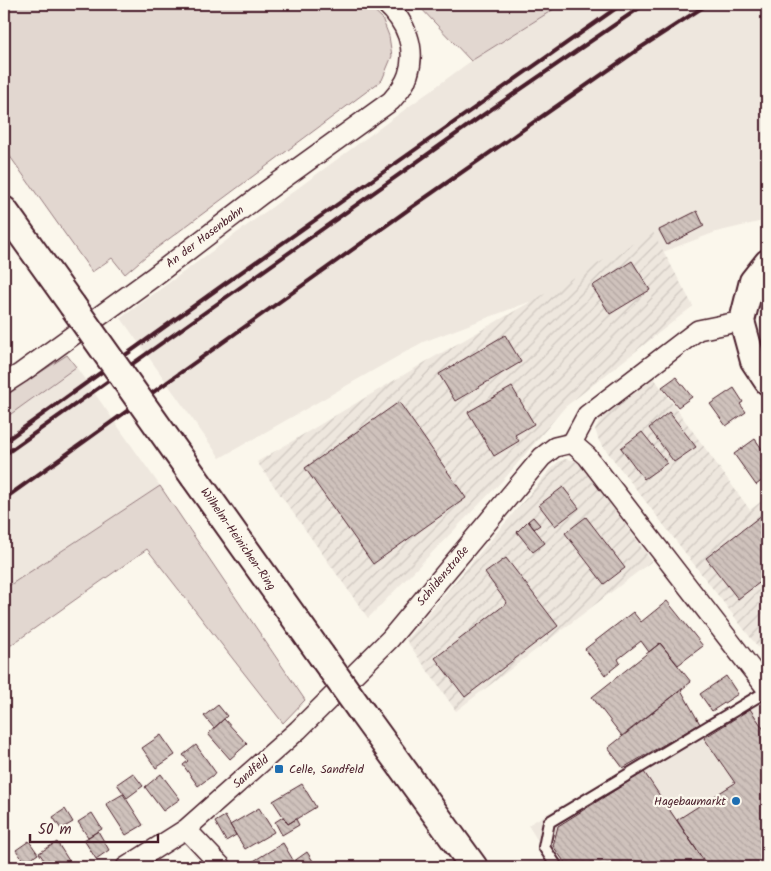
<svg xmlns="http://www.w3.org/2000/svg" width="771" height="871" font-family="Kalam,sans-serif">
<defs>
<pattern id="industrial-furrows" width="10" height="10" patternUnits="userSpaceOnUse" patternTransform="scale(1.25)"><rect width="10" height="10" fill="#eee7de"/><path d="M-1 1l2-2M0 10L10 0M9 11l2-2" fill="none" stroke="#cec6bf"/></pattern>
<pattern id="building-back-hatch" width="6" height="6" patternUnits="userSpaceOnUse" patternTransform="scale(1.25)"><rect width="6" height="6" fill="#cfc2bc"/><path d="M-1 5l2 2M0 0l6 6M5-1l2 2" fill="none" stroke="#b3a6a2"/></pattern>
</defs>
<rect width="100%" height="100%" fill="#fbf7ec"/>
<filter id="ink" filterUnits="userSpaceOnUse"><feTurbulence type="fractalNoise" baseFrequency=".02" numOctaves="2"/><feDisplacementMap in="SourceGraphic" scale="10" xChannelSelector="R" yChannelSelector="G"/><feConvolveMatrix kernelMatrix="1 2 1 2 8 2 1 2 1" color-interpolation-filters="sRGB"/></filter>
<g filter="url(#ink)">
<path fill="#eee7de" d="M562,4h205v216l-51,12 -293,110 -203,116 -99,-140 350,-257z
M76,367l84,119 -156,103v-170z
M757,691l10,13v163h-213l-26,-42z"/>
<path fill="url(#industrial-furrows)" d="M653,232l40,74 -128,101 -60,71 -137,140 -111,-156 165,-98z
M654,378l96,132 17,-13v162l-168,-218 -4,-12 7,-12z
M565,459l8,1 5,3 7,7 67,91 -196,150 -50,-71 144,-170 8,-8z"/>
<path fill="#e2d7d0" stroke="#967b7e" d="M4,4h363l15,14 7,18 3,20 -10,24 -236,176 -21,18 -13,-16 -20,14 -88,-124z
M417,4h145l-91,57z
M67,355l9,12 -72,52v-23z
M160,486l145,214 -22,23 -136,-174 -143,101v-61z"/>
<path fill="url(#building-back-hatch)" stroke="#4a1f2b" d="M697,211l7,15 -37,19 -8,-15z
M632,261l18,29 -40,24 -18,-28z
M505,335l16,27 -66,39 -16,-27z
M676,377l16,20 -14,10 -16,-20z
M512,387l22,37 -19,11 4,6 -25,15 -26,-44z
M734,388l9,14 -3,2 6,8 -20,14 -16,-22z
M399,402l67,96 -93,66 -68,-96z
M669,412l27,35 -22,15 -25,-34z
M642,432l25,31 -23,16 -23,-31z
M755,439l12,17v21l-11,8 -22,-31z
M563,487l16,21 -24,18 -16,-21z
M767,511v66l-29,22 -32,-41z
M533,517l7,8 -6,4 -6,-8z
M586,517l39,51 -21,16 -39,-51z
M528,521l17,22 -12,9 -16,-20z
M506,558l52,68 -93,71 -30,-39 72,-55 -22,-30z
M667,601l36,45 -25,19 -18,-22 -11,9 -8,-11 -23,18 2,4 -15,12 -20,-26 48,-37 8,10z
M660,643l31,39 -69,54 -30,-39z
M726,676l12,18 -26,17 -12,-17z
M681,690l19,34 -77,44 -15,-20z
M218,705l9,11 -13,12 -10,-12z
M750,709l17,25v133h-59l-31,-47 58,-37 -31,-45z
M224,719l23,25 -17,15 -22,-25z
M161,735l14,20 -19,13 -14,-20z
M196,745l20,28 -18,13 -15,-21 5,-4 -5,-6z
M644,772l64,95h-140l-15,-21 5,-20z
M133,773l10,13 -16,12 -10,-14z
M161,774l19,25 -17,12 -18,-24z
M302,784l14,23 -28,17 -15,-23z
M123,794l20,31 -17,10 -20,-31z
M259,808l15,24 -29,17 -15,-24z
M65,809l8,13 -12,7 -8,-12z
M92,813l10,16 -14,8 -10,-15z
M225,816l11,19 -10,6 -11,-19z
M283,817l5,7 8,-5 3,6 -17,10 -7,-13z
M98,831l11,19 -13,9 -12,-19z
M29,841l9,13 -13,9 -9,-13z
M57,842l16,25h-24l-10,-14z
M283,843l10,17 -12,7h-26l-3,-5z
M307,852l6,9 -9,6h-11l-3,-3z"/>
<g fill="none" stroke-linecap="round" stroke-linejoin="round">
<g stroke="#4a1f2b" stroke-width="14">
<path id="service" d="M557,867l-13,-20 5,-25 218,-131"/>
</g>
<g stroke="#4a1f2b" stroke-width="22">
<path id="minor" d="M4,384l17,-11 131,-95 110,-84 129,-93c7,-8 14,-16 17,-26 9,-27 -2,-53 -22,-71
M572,443l15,-28 111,-85 44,-9
M186,829l36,38
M126,867l60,-38 112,-99 92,-91 152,-182 13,-10 17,-4 15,13 180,233"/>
</g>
<g stroke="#4a1f2b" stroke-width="28">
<path id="tertiary" d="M767,262l-15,19 -10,40 11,40 14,21"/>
</g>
<g stroke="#4a1f2b" stroke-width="30">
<path id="secondary" d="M4,210l68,95
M194,477l127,178
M363,714l111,153"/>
</g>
<use href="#service" stroke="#fbf7ec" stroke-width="10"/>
<use href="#minor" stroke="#fbf7ec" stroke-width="19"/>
<use href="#tertiary" stroke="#fbf7ec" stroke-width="24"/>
<use href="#secondary" stroke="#fbf7ec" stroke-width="26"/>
<path stroke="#4a1f2b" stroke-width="4" d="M4,442l219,-157 399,-281
M4,455l479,-340 162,-111
M4,499l408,-292 228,-159 68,-44"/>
<g stroke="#4a1f2b" stroke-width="30" stroke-linecap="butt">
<path id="secondary-bridge" d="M72,305l122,172
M321,655l42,59"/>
</g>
<use href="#secondary-bridge" stroke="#fbf7ec" stroke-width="26"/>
</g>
</g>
<g fill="#1f6fb2" stroke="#fbf7ec" stroke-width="2">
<rect x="274" y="764" width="10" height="10" rx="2.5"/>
<circle cx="736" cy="801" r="5"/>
</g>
<g text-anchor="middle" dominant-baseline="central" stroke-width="4.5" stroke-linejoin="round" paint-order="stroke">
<g font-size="12" fill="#4a1f2b" stroke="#fbf7ec">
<text transform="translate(205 237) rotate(-37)">An der Hasenbahn</text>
<text transform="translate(238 539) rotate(55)">Wilhelm-Heinichen-Ring</text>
<text transform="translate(443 576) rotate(-50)">Schildenstraße</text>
<text transform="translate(251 772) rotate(-41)">Sandfeld</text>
</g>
<g font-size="12" fill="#4a1f2b" stroke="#fbf7ec" text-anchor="start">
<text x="289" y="769">Celle, Sandfeld</text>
<text x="726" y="801" text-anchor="end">Hagebaumarkt</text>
</g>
</g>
<rect width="771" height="871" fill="none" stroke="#fbf7ec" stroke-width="20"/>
<rect x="10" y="10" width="751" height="851" fill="none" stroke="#4a1f2b" stroke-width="2" filter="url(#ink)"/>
<path d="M30 834v8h128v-8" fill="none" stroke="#4a1f2b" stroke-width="2.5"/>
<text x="38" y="834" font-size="15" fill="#4a1f2b" stroke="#fbf7ec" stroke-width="4" paint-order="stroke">50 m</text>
</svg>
